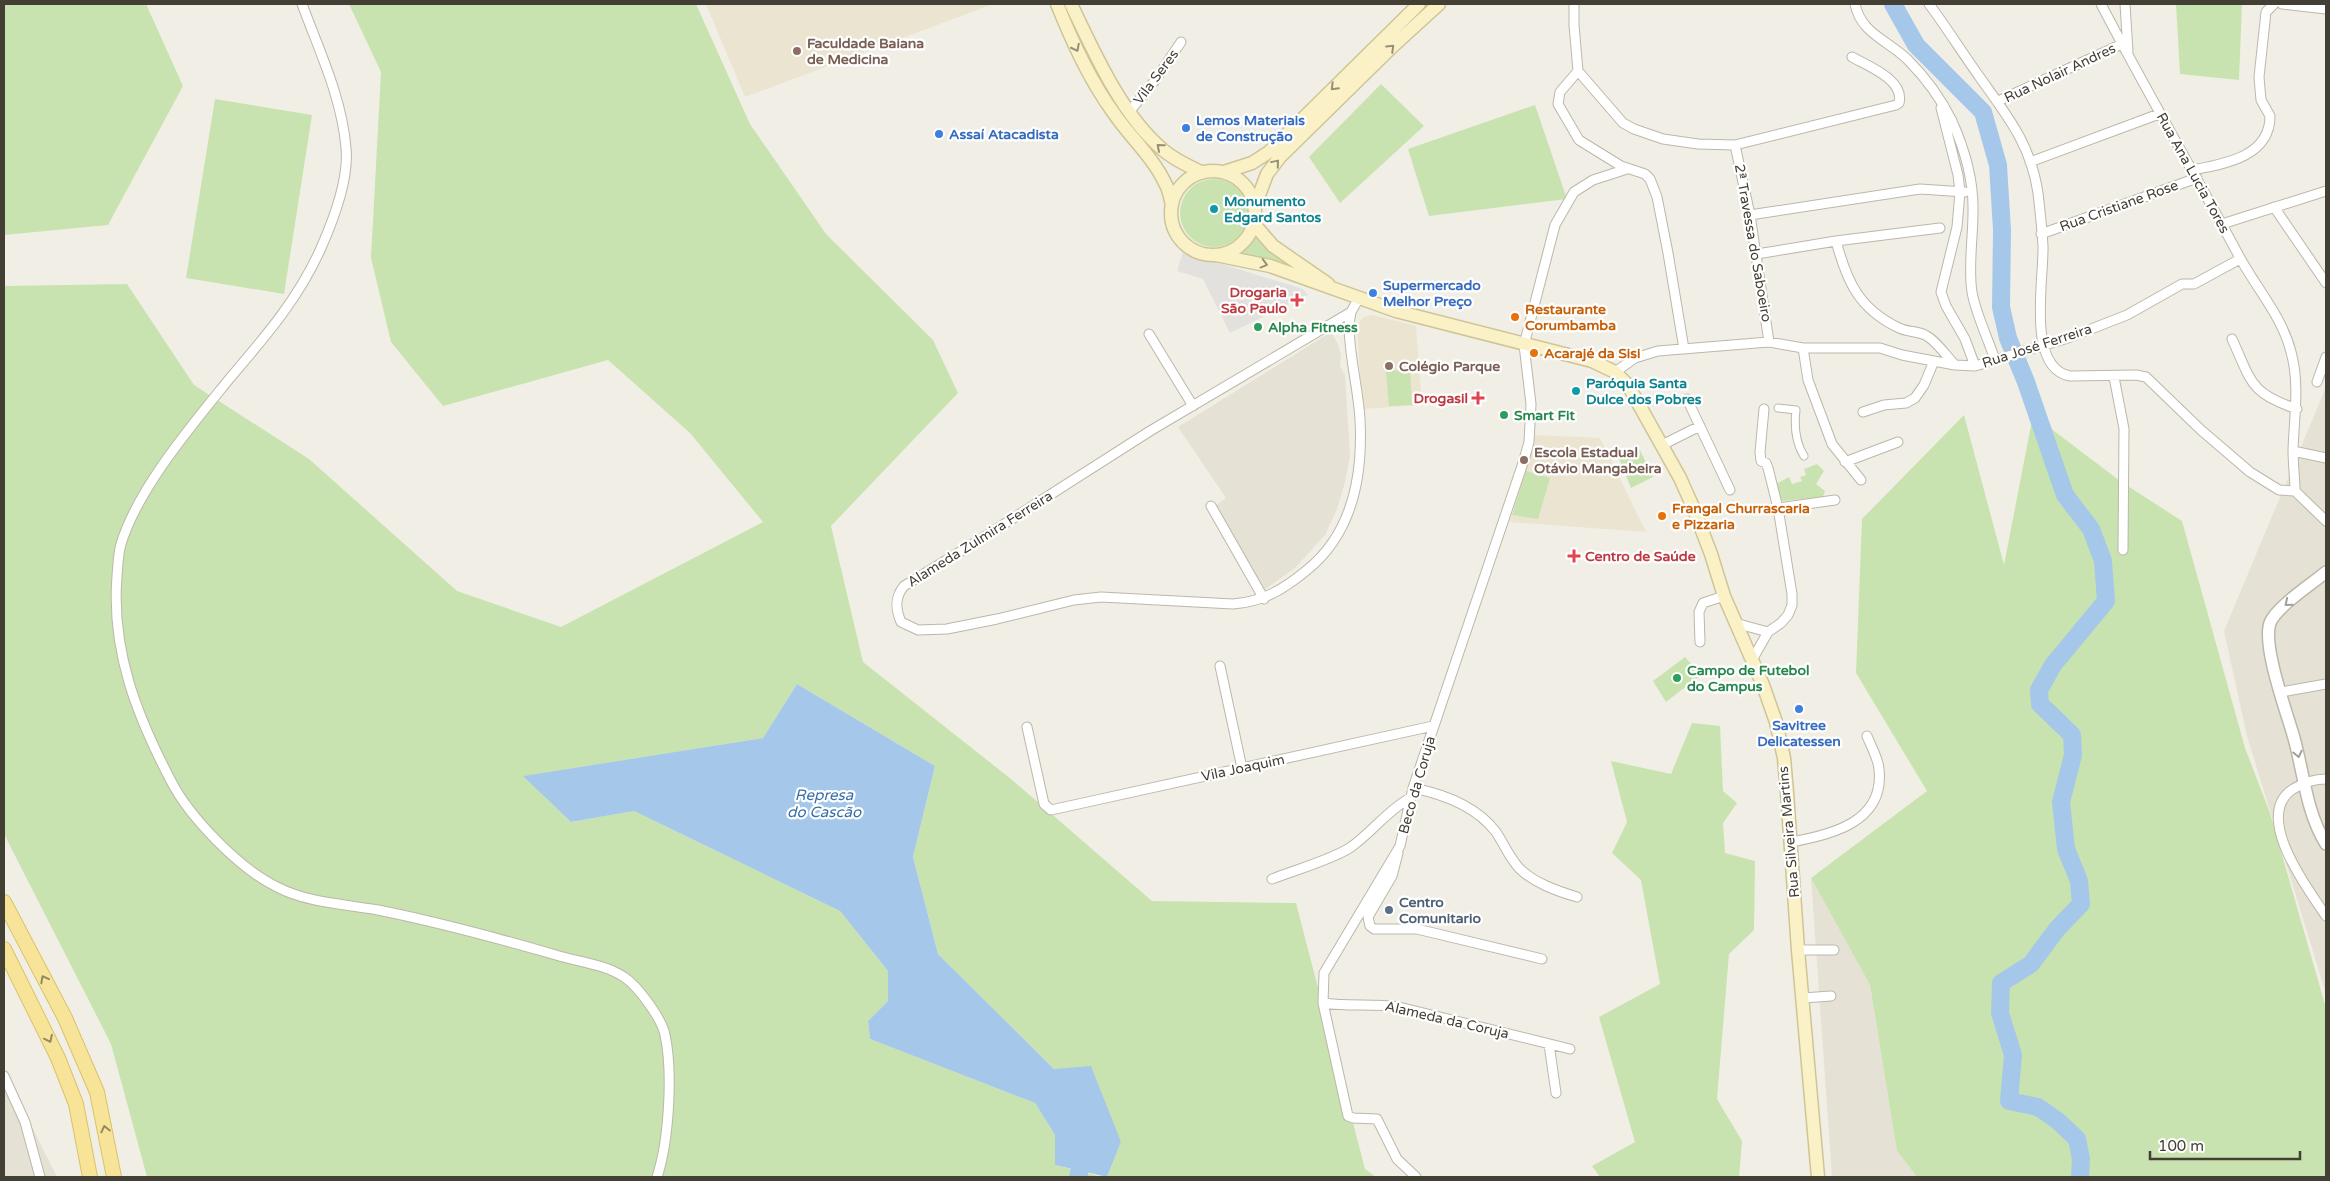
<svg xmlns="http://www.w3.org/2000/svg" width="2330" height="1181" font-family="'Varela Round',sans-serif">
<rect width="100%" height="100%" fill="#f1efe5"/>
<path fill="#e5e1d4" d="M1331,332l7,12 3,11 -1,11 5,9 5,81 -5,26 -8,27 -12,26 -30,33 -31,22 -48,-85 10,-7 -48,-71z
M2326,387v607l-79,-258 -23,-105z
M1811,878l59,107 27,166 20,26h-85z
M4,1071l53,106h-53z"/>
<path fill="#eae4d0" d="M706,4h287l-248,93z
M1373,315l43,11 6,79 -60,4 -5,-84 7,-8z
M1534,435l66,3 46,94 -136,-10z"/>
<path fill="#c8e3b0" d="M4,4h142l37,82 -75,139 -104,10z
M349,4h347l54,120 76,110 107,106 25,53 -127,133 32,136 148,117 141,122 144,2 69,266 11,8h-269l14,-35 -67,-73 -116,-115 -25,-97 22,-91 -138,-82 -34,54 -239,38 47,46 63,-11 206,100 48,60v30l-20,20 2,18 165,64 20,32v30l47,12h-955l-36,-133 -107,-210v-548l123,-2 67,101 115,74 148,132 104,36 202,-105 -73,-89 -82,-73 -165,46 -52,-64 -20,-84 10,-186z
M2176,4h66l-3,76 -59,-6z
M1381,84l43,42 -84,77 -31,-46z
M215,99l97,16 -28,179 -98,-16z
M1535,105l32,94 -138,17 -21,-67z
M1180 213a34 34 0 1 1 68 0a34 34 0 1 1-68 0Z
M1256,234l14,17 43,26 -47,-18 -26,-4z
M1410,370l2,35 -23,1 -3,-35z
M1964,415l40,150 29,-150 87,66 62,40 63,227 25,65 56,195v169h-409l-20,-26 -27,-166 -59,-107 116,-87 -71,-118 6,-154z
M1638,446l15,31 -22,11 -13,-32z
M1817,464l7,7 -8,13 9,7 -2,6 -41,4 -6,-17 13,-7 3,7 10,-3 -2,-4 6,-2 -2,-6z
M1526,471l24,7 -12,41 -26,-4z
M1685,657l16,18 -35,27 -13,-21z
M1692,723l28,3 3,65 14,12 -14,20 2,30 30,8 -1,69 -25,24 -12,145 25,42 -3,36h-139l-8,-11 43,-24 -36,-125 61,-33 -19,-104 -29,-27 15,-31 -16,-61 60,13z"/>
<path fill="#e2e1dd" d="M1183,252l120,37 5,6 -78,38 -27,-54 -26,-8z"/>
<path fill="#a5c8ea" d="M797,684l138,82 -22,91 25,97 116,115 37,-3 30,76 -14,35 -52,-12v-30l-20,-32 -165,-64 -2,-18 20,-20v-30l-48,-60 -206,-100 -63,11 -48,-46 240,-38z"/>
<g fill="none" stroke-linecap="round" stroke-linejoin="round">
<path stroke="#a5c8ea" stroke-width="18" d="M1893,4l23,41 67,67 15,53 4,65 -1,77 7,31 18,44 39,113 26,34 12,32 3,40 -53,64 -14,25 1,14 32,31 1,20 -12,47 5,47 13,32 2,23 -24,25 -26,35 -30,19 -1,30 13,42 -4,46 29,6 20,14 19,18 4,20 -1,18
M1078,1177l7,-29"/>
<g stroke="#bcb7a9" stroke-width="9">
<path id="pedestrian" d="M1778,408l18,2c-2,17 -1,32 8,46"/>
</g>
<g stroke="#bcb7a9" stroke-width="11">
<path id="minor" d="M302,4c17,46 40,94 44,144 3,30 -13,73 -25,100 -22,50 -56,89 -91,130 -37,46 -92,110 -109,166 -3,10 -3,22 -4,32 -6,75 20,140 54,205 19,37 69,88 106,106 31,16 67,17 101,23 60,12 119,28 178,45 23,7 48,9 68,22 14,9 38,42 41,58 8,37 4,106 -8,142
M1574,4v21l4,46
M1855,4c6,30 33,36 53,56 17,17 33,39 44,61 13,29 22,60 21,92 0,26 -5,53 -1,79 4,23 16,46 23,68
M1929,4c18,24 34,50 52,75 27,38 50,66 57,114 2,17 4,36 5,53 1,33 -17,122 27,130l66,-1 10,2 55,53 49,42 29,18 16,1
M2101,4c44,85 93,168 138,252 17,32 43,60 52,96 9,32 3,66 2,98 0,14 2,28 2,41l31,30
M2125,4l3,47
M2282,4l44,5
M1578,71l45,52 11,6 29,10 35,5 37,1 161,-40 3,-2c6,-23 -31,-37 -47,-46
M1578,71l-18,21 -2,12 21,36 42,26 24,8 5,5 7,18 11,56 16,96
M1998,101l124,-57
M1941,108l17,67 2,17 -3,35 -16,65 5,14 19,33 10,27
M1130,111l26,-32 25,-37
M1735,145l15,70 19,127
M2030,162l129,-48
M2192,170c32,-6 78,-13 78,-54l-9,-16 -2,-23 7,-65 8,-8
M2274,207l52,76
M1750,215l170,-26 45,3
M2222,224l104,-33
M2041,234l156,-56
M1836,241c11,41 23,68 63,87 8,4 18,3 26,7 11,5 21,21 30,30
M1757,254l79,-13 104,-13
M1351,312l-201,119 -177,113 -69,42c-9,11 -9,22 -3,36l17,8 29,-1 50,-10 77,-19 27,-3 132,7c30,-2 51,-15 74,-34 46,-37 56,-95 53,-151 -2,-32 -11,-63 -11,-95l2,-12 8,-14
M1149,334l44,72
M2232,339c20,43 17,54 65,70
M1803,348l5,32 24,64 29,36
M1615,372l20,-14 23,-7 111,-9 34,6h77l22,7 53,10 20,1 93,-28 59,-23 55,-31h12l46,-25
M2114,377l10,52 -1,121
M2317,382l9,-25
M1687,399l43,91
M1863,412l21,-7 22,-2 9,-5 9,-13 10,-24
M1662,445l38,-19
M2293,451l33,7
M1845,462l53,-20
M1211,506l53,93
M1778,508l57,-8
M1735,623l33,9
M1700,642l-1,-30 4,-9 21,-7
M1752,660l16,-28 13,-9 7,-8 4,-10v-11l-14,-86 -10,-40 -2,-5 -5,-2 -1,-9 4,-43
M1220,666l22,102
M2281,692l45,-8
M1027,727l17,77 7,6 382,-84
M2326,779c-12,0 -23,4 -33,10 -41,27 15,100 33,127
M1413,788c30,6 64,19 83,44 8,12 13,25 23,36 15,15 38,23 58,29
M1791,842c40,-7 94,-20 88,-73 -1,-11 -8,-23 -12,-33
M1398,853l-6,23 -24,41 2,9 4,3h43l125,30
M1272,879c20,-8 62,-20 79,-32 21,-15 37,-37 59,-49
M1798,950h36
M1803,998l28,-2
M1323,1003c26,4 51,0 76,4l171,42
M1549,1044l7,49
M4,1076l21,46 15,55
M1416,1177l-19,-18 -20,-40 -24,-1 -5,-2 -25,-113 1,-30 76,-127 13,-58 111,-328 5,-18 2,-38 -7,-59 31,-120 19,-33 19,-12 34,-11"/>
</g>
<g stroke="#bcb7a9" stroke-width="14">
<path id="tertiary" d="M2326,572c-14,12 -50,35 -56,51 -8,23 17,90 24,115 10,36 12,74 32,106"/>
</g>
<g stroke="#cec497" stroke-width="15">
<path id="secondary" d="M1057,4c15,37 32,75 56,108 16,24 40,45 52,71 4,6 5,15 7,22
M1071,4c23,48 50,110 91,145 11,10 26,17 39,23
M1171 213a42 42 0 1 1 84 0a42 42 0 1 1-84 0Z
M1224,172l28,-9 17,-11 150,-148
M1255,206l12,-32 13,-17 113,-111 46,-42
M1254,224l19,22 55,38
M1216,255l54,11 126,45 196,50 23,11 13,13 52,93 13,29 18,47 13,42 39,89 13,37 8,36 3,34 11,158 20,227"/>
</g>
<g stroke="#dac26a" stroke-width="16">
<path id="primary" d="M4,902l61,116 32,74 17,85
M4,949l54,109 18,46 14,73"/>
</g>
<use href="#pedestrian" stroke="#fff" stroke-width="7"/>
<use href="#minor" stroke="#fff" stroke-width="9"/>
<use href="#tertiary" stroke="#fff" stroke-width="11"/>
<use href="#secondary" stroke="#faf2c6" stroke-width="12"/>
<use href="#primary" stroke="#f7e499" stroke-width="14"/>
</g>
<defs><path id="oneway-chevron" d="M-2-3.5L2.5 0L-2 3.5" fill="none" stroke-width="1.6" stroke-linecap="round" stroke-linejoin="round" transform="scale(1.25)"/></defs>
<g stroke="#959076">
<use href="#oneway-chevron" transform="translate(1076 48) rotate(63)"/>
<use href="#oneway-chevron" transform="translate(1391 48) rotate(-44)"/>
<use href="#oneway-chevron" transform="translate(1334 87) rotate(135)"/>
<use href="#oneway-chevron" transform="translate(1160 147) rotate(-139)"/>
<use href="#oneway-chevron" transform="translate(1276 163) rotate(-50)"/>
<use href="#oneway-chevron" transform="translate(1264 264) rotate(15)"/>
</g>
<g stroke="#a19f9a">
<use href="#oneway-chevron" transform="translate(2288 603) rotate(140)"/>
<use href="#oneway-chevron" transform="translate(2298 754) rotate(78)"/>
</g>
<g stroke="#948962">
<use href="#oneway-chevron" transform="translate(44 979) rotate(-118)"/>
<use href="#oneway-chevron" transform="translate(49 1039) rotate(64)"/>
<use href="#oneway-chevron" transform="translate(105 1129) rotate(-103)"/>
</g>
<g fill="#8d6e63" stroke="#fff" stroke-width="2">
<circle cx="797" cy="51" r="5"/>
<circle cx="1389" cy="366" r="5"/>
<circle cx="1524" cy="460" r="5"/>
</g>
<g fill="#3f7fe0" stroke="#fff" stroke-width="2">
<circle cx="1186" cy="128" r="5"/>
<circle cx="939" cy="134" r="5"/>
<circle cx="1373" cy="293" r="5"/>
<circle cx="1799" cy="709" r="5"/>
</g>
<g fill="#0f9aa8" stroke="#fff" stroke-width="2">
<circle cx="1214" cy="209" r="5"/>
<circle cx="1576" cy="391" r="5"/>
</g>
<g fill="#e0444e" stroke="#fff" stroke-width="2">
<path d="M1294.5 292.5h5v5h5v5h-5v5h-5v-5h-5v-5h5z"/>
<path d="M1475.5 390.5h5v5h5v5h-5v5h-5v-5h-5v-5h5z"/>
<path d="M1571.5 548.5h5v5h5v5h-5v5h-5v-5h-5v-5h5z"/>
</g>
<g fill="#e8710a" stroke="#fff" stroke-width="2">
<circle cx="1515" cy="317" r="5"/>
<circle cx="1534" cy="353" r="5"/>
<circle cx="1662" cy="516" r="5"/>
</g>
<g fill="#2e9e5b" stroke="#fff" stroke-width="2">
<circle cx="1258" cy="327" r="5"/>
<circle cx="1504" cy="415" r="5"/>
<circle cx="1677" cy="678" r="5"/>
</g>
<circle fill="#5c6f8a" stroke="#fff" stroke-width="2" cx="1389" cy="910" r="5"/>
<g text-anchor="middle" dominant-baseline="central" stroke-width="4.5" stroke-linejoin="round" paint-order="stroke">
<g font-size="14" font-weight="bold" fill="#785e54" stroke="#fff" text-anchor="start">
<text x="807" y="43">Faculdade Baiana<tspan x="807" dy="16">de Medicina</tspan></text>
<text x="1399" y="366">Colégio Parque</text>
<text x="1534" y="452">Escola Estadual<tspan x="1534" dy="16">Otávio Mangabeira</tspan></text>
</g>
<g font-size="14" fill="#433f35" stroke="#fff">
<text transform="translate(2060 73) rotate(-25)">Rua Nolair Andres</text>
<text transform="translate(1156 77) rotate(-53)">Vila Seres</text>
<text transform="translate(2193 173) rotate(61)">Rua Ana Lucia Tores</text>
<text transform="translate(2119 206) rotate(-20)">Rua Cristiane Rose</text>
<text transform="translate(1753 243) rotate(80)">2ª Travessa do Saboeiro</text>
<text transform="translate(2037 346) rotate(-18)">Rua José Ferreira</text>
<text transform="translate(980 539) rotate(-32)">Alameda Zulmira Ferreira</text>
<text transform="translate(1243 768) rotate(-12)">Vila Joaquim</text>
<text transform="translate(1417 785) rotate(-74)">Beco da Coruja</text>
<text transform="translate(1789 832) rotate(-95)">Rua Silveira Martins</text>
<text transform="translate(1447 1020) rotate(13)">Alameda da Coruja</text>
</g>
<g font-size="14" font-weight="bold" fill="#366cbe" stroke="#fff" text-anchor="start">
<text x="1196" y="120">Lemos Materiais<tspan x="1196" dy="16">de Construção</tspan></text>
<text x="949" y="134">Assaí Atacadista</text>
<text x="1383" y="285">Supermercado<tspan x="1383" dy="16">Melhor Preço</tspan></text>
<text x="1799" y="725" text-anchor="middle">Savitree<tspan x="1799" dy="16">Delicatessen</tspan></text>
</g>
<g font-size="14" font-weight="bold" fill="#0d838f" stroke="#fff" text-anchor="start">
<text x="1224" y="201">Monumento<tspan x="1224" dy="16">Edgard Santos</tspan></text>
<text x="1586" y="383">Paróquia Santa<tspan x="1586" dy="16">Dulce dos Pobres</tspan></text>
</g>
<g font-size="14" font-weight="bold" fill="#be3a42" stroke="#fff" text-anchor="end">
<text x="1287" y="292">Drogaria<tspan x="1287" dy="16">São Paulo</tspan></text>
<text x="1468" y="398">Drogasil</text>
<text x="1585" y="556" text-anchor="start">Centro de Saúde</text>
</g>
<g font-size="14" font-weight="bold" fill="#c56008" stroke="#fff" text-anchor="start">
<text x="1525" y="309">Restaurante<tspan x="1525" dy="16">Corumbamba</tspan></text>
<text x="1544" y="353">Acarajé da Sisi</text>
<text x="1672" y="508">Frangal Churrascaria<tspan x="1672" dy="16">e Pizzaria</tspan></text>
</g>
<g font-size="14" font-weight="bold" fill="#27864d" stroke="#fff" text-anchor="start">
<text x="1268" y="327">Alpha Fitness</text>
<text x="1514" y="415">Smart Fit</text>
<text x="1687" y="670">Campo de Futebol<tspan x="1687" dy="16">do Campus</tspan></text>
</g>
<g font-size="14" font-weight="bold" fill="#4e5e75" stroke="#fff" text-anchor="start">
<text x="1399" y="902">Centro<tspan x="1399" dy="16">Comunitario</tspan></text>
</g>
<g font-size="15" font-style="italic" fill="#376ea7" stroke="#fff">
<text x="824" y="795">Represa<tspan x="824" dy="17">do Cascão</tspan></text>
</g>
</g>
<rect width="2330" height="1181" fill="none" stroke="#433f35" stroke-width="10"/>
<path d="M2150 1151v8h150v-8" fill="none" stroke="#433f35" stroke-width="2.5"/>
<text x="2158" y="1151" font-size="15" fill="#433f35" stroke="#ffffff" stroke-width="4" paint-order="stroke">100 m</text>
</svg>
